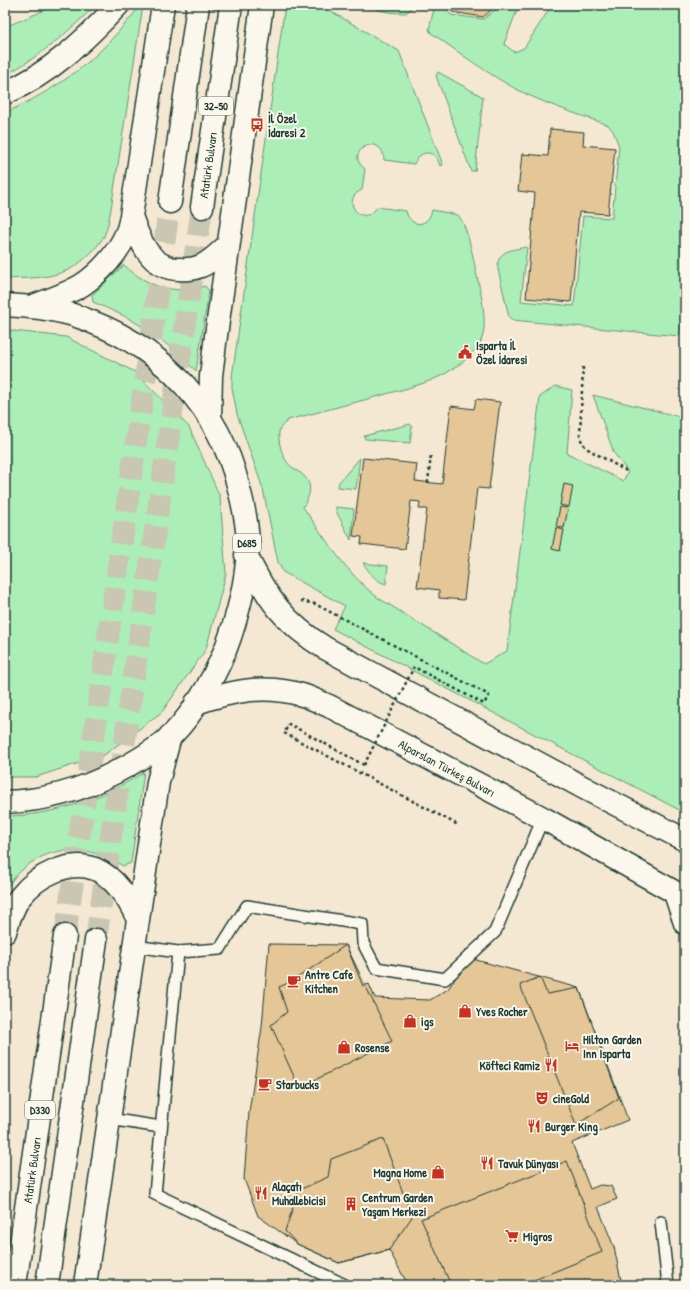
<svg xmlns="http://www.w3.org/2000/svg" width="690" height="1290" font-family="'Patrick Hand',sans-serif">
<rect width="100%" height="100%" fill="#f4e8d2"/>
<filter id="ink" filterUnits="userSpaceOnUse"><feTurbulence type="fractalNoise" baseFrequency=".025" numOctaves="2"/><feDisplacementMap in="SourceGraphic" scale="8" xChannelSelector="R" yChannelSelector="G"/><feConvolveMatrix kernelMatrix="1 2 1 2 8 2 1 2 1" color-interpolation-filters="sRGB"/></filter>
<g filter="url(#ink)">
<path fill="#abeeb8" stroke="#659676" d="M57,5h39c-28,27 -56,52 -91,70v-48z
M141,5h2l-32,204c-2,9 -3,19 -7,27 -7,13 -27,32 -41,36 -18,7 -39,6 -58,7v-166c32,-15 64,-33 91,-58 16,-15 31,-33 45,-50z
M285,5h35l79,46 44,114 -3,1c-4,-17 -20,-17 -26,-2l-30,-4c0,-3 -1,-7 -2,-9 -10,-16 -37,3 -17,18l-3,21c-23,9 0,40 15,17l29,4c4,17 22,17 26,-1l26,5c11,13 16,49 20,66 4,16 10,45 3,60 -7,12 -17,21 -28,28 -21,14 -49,20 -74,27 -30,8 -60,16 -91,24 -4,4 -8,7 -9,12 -1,10 3,23 8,30 5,7 12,9 17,14 10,10 5,22 -1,31 22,31 43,66 74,90l107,67 23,-13 33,-254 15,-11 17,4 -5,63 56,28 5,-9 -14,-19 -21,-58 92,23v395l-352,-184 12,-23 -62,-34 -5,-10 -3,-14 -12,-59 -26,-75 -5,-26v-11z
M367,5h45l-1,3 -5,5c-14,0 -26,-1 -39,-8z
M435,5h8l8,10 32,4 19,-14h17l-15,39 10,8 10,-4 28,-43h133v301l-6,30 -167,-16 -3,-3 -11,-48c-2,-19 14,-19 29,-22l-6,54 53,5 9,-90 29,2 7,-72 -6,-15 -5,-6c-31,-11 -63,-21 -92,-36 -30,-16 -57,-37 -85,-56l-2,-4z
M438,72l45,25 -8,74h-4l-35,-95z
M124,265c24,22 49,30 81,21l4,5 -13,80c-22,-22 -45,-41 -72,-55 -10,-5 -21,-9 -31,-14l-1,-7z
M5,330l61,7 69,35 54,55 31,70 6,77 -20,75 -44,63 -58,43 -68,22h-31z
M410,424l2,2 -2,17 -45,-4 -1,-3z
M360,458l-4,31 -18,-2 1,-5z
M336,507l18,2 -3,31 -15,-29z
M363,563l25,3 -2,18c-11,-3 -17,-12 -23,-21z
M144,772l-13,91 -8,3c-43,-27 -89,-20 -118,24v-74c48,0 99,-18 139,-44z"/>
<path fill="#e4c697" stroke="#1f3d34" d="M447,5h50l-14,12 -31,-5z
M550,129l34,3 -1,13 32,3 -7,66 -29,-2 -8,90 -45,-4 9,-105 -17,-2 4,-37 26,2z
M476,399l24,3 -11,87 -12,-1 -13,112 -25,-2v-8l-22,-3 10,-78h-8l1,-7 -9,-1 -6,48 -44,-5 1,-7 -9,-1 10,-78 54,6 -2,17 27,3 9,-78 23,3z
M564,484l9,2 -4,21 -9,-2z
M560,507l8,1 -4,20 -8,-1z
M556,528l8,2 -4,21 -8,-2z
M269,944l77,1 17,41 6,-2 6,14 55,2 18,-11 21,-31 110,30 49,132 -56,23 18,46 10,-4 11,1 6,13 -19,8 16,40 8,38h-214l-19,-35 -50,13 -42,-19 -39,-28 -14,-37 5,-67 13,-85z
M346,945l46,96 -93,47 -28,-63 16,-13 -8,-25 12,-5z
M540,977l7,17 32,-6 40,110 -43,27 -56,-140z
M383,1139l29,78 -23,33 -50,13 -42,-19 -12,-13 14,-41 29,-13 3,-18z
M567,1161l35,91 -80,33h-71l-30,-66z"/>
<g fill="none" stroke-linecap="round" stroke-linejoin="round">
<path stroke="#c9c6b2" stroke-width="22" stroke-dasharray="22 11" stroke-linecap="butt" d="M146,373l24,-171
M174,399l28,-192"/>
<path stroke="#c9c6b2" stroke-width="22" stroke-dasharray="22 11" stroke-linecap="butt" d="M65,936l81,-563
M96,940l78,-541"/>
<g stroke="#1f3d34" stroke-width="14">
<path id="service" d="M134,946l44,6 42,-3 27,-43 115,18 1,19 13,25 69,11 50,-47 48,-114
M178,952l-23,242 190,91
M109,1119l52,8
M661,1222l7,63"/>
</g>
<g stroke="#1f3d34" stroke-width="25">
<path id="tertiary" d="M675,893l10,30"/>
</g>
<g stroke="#1f3d34" stroke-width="25">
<path id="primary" d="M5,93c45,-19 80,-53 113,-88
M170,202l28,-197
M202,207l29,-202
M131,216c8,23 19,53 48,53 8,1 15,0 22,-3 10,-4 18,-13 27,-21
M33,306c17,-6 34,-12 49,-21 18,-12 36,-32 44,-51 3,-6 4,-13 5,-18l32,-211
M210,417l1,-41 4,-33 47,-338"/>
</g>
<g stroke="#1f3d34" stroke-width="25">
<path id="trunk" d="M5,305c22,1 43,3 65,9 7,2 15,5 22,8 72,28 127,87 146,163 5,18 9,38 10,57 0,32 -8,65 -18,95 -11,33 -34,74 -59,99 -16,15 -36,26 -55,36 -34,18 -72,29 -111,30
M246,555c21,43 38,68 79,93l263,142 97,50
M196,703c37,-12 67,-19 106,-8 10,3 20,8 29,12l212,111 142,80
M5,932c4,-13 8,-26 16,-36 16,-20 48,-37 74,-27 21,9 33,30 43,50
M15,1285l50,-349
M47,1285l49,-345
M85,1285l73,-503 12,-46"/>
</g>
<path stroke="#1f3d34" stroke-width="2.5" stroke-dasharray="3 3" stroke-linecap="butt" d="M583,367l-3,68 2,8 6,6 40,23
M428,483l3,-29
M301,601l14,3 174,91 -5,9 -70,-37
M364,765l-75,-41 -5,9 174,92"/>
<use href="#service" stroke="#fbf7ec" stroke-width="11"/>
<use href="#tertiary" stroke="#fbf7ec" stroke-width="22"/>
<use href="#primary" stroke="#fbf7ec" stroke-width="22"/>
<use href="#trunk" stroke="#fbf7ec" stroke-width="22"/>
<path stroke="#1f3d34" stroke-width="2.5" stroke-dasharray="3 3" stroke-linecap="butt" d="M364,765l50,-98"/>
</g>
</g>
<defs>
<g id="bus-bare" transform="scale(1.08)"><path d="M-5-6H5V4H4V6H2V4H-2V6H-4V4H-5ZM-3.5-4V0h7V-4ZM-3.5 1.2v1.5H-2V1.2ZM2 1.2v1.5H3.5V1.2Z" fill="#c8321e" stroke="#fbf7ec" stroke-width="2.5" paint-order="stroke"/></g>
<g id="civic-bare" transform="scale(1.08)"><path d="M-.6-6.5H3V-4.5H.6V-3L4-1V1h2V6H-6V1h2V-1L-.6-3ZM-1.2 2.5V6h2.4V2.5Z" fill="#c8321e" stroke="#fbf7ec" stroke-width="2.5" paint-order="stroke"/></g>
<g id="cafe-bare" transform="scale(1.08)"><path d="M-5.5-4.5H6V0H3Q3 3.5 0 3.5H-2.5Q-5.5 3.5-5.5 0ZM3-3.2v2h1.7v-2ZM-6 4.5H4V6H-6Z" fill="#c8321e" stroke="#fbf7ec" stroke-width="2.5" paint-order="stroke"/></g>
<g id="shop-bare" transform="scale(1.08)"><path d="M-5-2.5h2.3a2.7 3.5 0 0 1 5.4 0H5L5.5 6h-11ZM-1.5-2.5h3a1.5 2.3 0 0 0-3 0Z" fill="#c8321e" stroke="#fbf7ec" stroke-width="2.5" paint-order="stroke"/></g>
<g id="hotel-bare" transform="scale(1.08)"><path d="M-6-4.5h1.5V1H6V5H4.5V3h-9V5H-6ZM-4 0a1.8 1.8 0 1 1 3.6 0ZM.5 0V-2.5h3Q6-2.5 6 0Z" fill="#c8321e" stroke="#fbf7ec" stroke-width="2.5" paint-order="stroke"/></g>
<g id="restaurant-bare" transform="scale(1.08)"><path d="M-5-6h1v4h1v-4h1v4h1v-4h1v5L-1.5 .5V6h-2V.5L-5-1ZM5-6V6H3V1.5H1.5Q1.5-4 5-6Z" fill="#c8321e" stroke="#fbf7ec" stroke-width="2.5" paint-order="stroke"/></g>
<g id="theatre-bare" transform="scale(1.08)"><path d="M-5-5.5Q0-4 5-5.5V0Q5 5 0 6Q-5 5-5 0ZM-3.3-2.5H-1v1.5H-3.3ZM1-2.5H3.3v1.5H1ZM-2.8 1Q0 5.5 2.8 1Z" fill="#c8321e" stroke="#fbf7ec" stroke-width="2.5" paint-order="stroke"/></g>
<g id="building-bare" transform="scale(1.08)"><path d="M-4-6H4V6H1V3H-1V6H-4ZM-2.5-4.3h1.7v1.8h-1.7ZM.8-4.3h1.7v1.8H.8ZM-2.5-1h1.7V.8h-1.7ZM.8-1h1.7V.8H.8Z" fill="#c8321e" stroke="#fbf7ec" stroke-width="2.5" paint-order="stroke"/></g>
<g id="supermarket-bare" transform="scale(1.08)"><path d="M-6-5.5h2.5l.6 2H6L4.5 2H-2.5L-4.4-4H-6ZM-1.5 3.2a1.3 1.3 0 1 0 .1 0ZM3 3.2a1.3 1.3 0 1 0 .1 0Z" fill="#c8321e" stroke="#fbf7ec" stroke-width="2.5" paint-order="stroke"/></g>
</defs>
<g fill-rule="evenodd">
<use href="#bus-bare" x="257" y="125"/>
<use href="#civic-bare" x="465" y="352"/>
<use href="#cafe-bare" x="294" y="981"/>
<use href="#shop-bare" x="465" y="1011"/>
<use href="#shop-bare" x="410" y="1021"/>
<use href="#hotel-bare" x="572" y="1046"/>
<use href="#shop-bare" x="344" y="1047"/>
<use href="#restaurant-bare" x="551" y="1065"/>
<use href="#cafe-bare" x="265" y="1084"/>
<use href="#theatre-bare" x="542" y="1098"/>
<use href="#restaurant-bare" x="534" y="1126"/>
<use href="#restaurant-bare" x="487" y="1163"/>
<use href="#shop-bare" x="438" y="1172"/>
<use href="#restaurant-bare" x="261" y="1193"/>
<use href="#building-bare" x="351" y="1204"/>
<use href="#supermarket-bare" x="512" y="1236"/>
</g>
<g text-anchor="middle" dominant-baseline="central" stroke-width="4" stroke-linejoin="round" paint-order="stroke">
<g fill="#fbf7ec" stroke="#61756b" stroke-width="1">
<rect x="199" y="97" width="34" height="18" rx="3"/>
<rect x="233" y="534" width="28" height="18" rx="3"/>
<rect x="25" y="1101" width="30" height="18" rx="3"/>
</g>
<g font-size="11" font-weight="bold" fill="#1f3d34">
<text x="216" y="106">32-50</text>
<text x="247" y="543">D685</text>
<text x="40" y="1110">D330</text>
</g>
<g font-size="12" font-weight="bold" fill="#1f3d34" stroke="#fbf7ec" text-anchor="start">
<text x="268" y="118">İl Özel<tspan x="268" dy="14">İdaresi 2</tspan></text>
<text x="476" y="345">Isparta İl<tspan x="476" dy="14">Özel İdaresi</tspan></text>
<text x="305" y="974">Antre Cafe<tspan x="305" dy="14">Kitchen</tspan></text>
<text x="476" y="1011">Yves Rocher</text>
<text x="421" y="1021">igs</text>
<text x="583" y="1039">Hilton Garden<tspan x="583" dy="14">Inn Isparta</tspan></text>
<text x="355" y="1047">Rosense</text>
<text x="540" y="1065" text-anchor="end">Köfteci Ramiz</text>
<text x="276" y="1084">Starbucks</text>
<text x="553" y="1098">cineGold</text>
<text x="545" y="1126">Burger King</text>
<text x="498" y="1163">Tavuk Dünyası</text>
<text x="427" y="1172" text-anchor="end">Magna Home</text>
<text x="272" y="1186">Alaçatı<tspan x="272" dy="14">Muhallebicisi</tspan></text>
<text x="362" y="1197">Centrum Garden<tspan x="362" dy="14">Yaşam Merkezi</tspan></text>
<text x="523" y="1236">Migros</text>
</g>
<g font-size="12" fill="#1f3d34" stroke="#fbf7ec">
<text transform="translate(208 165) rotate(-82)">Atatürk Bulvarı</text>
<text transform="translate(447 768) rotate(28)">Alparslan Türkeş Bulvarı</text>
<text transform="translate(32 1170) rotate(-82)">Atatürk Bulvarı</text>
</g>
</g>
<rect width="690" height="1290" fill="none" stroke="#fbf7ec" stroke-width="20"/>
<rect x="10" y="10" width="670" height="1270" fill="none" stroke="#1f3d34" stroke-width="1.5" filter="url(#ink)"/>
</svg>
